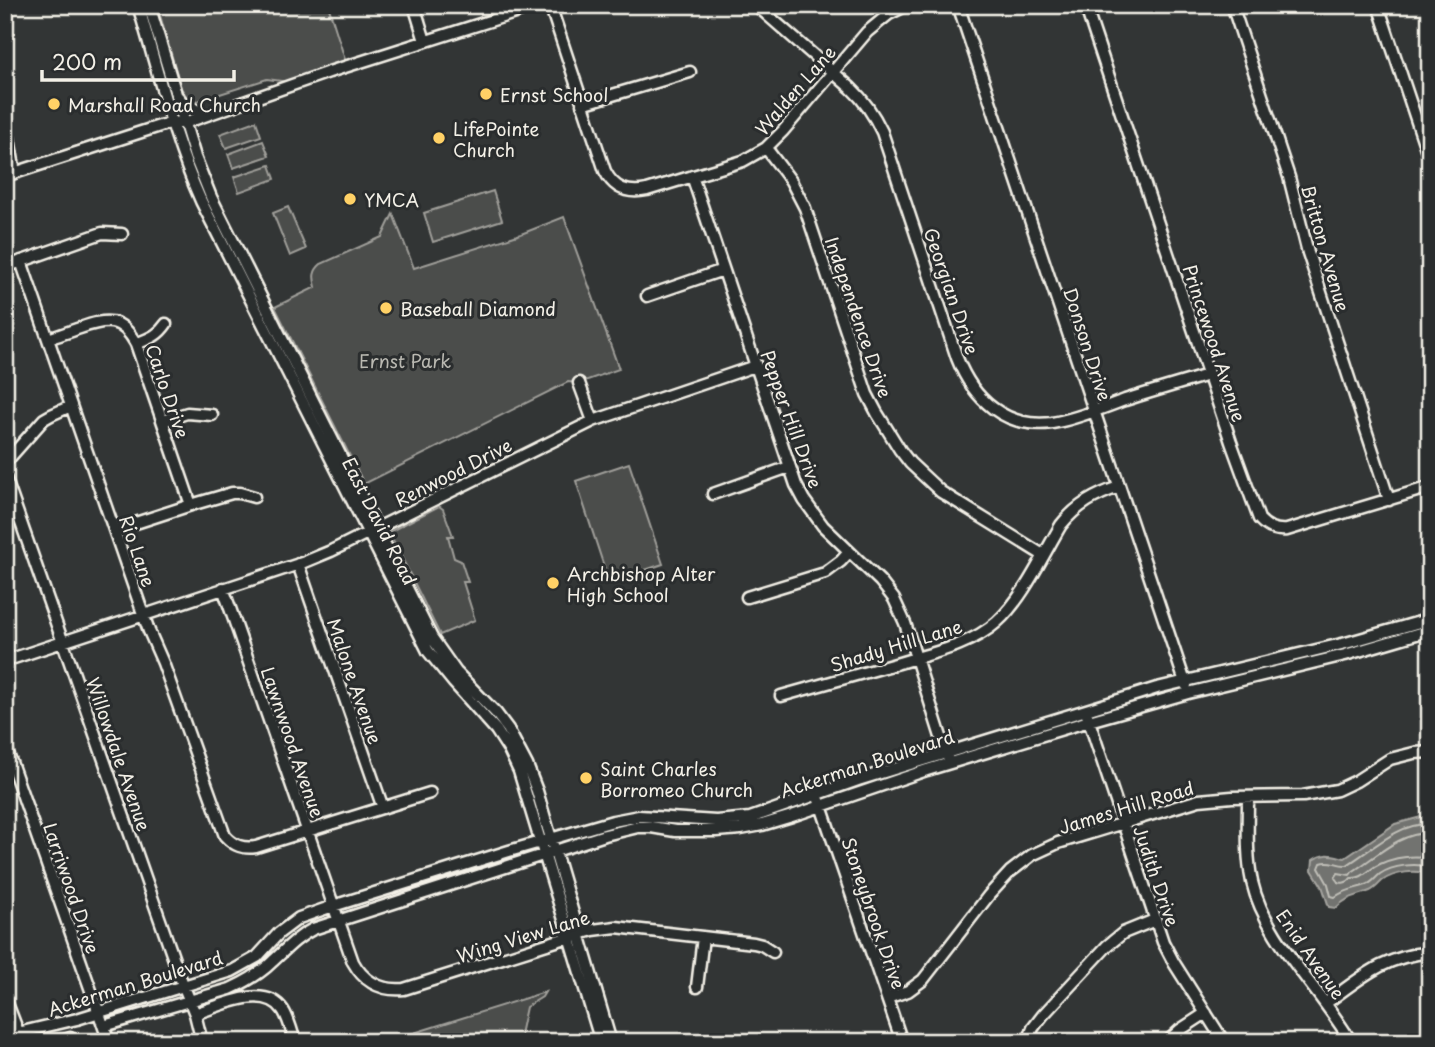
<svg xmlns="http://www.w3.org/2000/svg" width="1435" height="1047" font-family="'Playpen Sans',sans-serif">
<rect width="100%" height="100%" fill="#323535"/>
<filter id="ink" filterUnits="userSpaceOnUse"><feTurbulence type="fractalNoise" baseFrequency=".0143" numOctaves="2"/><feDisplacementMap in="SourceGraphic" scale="14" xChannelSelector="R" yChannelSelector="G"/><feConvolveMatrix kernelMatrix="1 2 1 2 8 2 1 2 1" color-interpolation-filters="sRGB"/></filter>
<g filter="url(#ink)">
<path fill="#4b4d4c" stroke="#a09f9a" stroke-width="2" d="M157,5h171l19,61 -51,17 -29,-4 -69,22 -7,-1 -4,-3 -6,-9z
M256,121l5,15 -35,12 -6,-14z
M263,141l6,15 -36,12 -5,-14z
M270,165l5,14 -36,13 -5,-15z
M493,191l9,29 -69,22 -9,-29z
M288,207l18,42 -16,7 -17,-43z
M393,214l21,54 107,-34 43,-17 55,152 -40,14 -11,-1 -204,102 -89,-177 41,-20c-3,-10 -3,-16 5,-23l61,-27z
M629,463l34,101 -54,18 -33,-101z
M439,506l4,3 10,27h-5l6,22 7,3 7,21h-5l12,38 -35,15 -51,-103z
M545,992l-3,5 -16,10 -5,23v12h-136z"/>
<path fill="#727370" stroke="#a6a5a0" stroke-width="2" d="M1421,817l9,1v57c-13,-6 -36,-3 -48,6 -4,4 -7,8 -12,10 -15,6 -22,5 -34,17l-7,-1 -7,-21 -10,-16 1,-10c11,-8 19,-5 32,-2l50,-34z"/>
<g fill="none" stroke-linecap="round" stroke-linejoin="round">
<path stroke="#c0bfb8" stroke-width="2" d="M1430,824c-32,-1 -57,25 -83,41 -10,1 -15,-6 -26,-2l-2,5 9,16 3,12 4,1c9,-7 20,-8 31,-12 6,-2 9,-7 14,-11 13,-9 35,-11 50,-7
M1430,833c-30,-1 -54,24 -78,39l-2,3 -12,-2 -3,5 3,4c4,2 11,0 13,-4 13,1 17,-9 29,-14 16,-7 33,-9 50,-6"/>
<g stroke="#f4f1e8" stroke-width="15">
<path id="minor" d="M138,5c20,66 35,134 63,196l227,450 26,32 42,47 13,20 10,21 82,271
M149,5l46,152 16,40 221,441 24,34 40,41 12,16 19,36 10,26 74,251
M414,5l11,36
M550,5l55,166c9,18 23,23 42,19l96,-29 23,-13 17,-17 84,-99 22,-18 18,-9
M756,5l95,83c14,13 23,27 31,44l75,226c16,41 48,71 95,65 25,-4 50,-15 73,-23 28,-9 56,-17 83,-25
M958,5l228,680
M1085,5l146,437 28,77c8,9 16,12 28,11l143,-43
M1232,5l57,172 19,76 81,247
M1378,5l52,156
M178,97l5,6 23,12
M582,104l108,-32
M5,115l10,58
M766,148l25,33 14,27 62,186 10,19 23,37 10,13 31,29 102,63
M5,176l161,-52 24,-3 139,-49 211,-67
M692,176l104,309 8,15 19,26 57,55 14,18 11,24 42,133
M21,261l128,370 14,32 62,173c9,10 18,13 31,11l174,-54
M5,267l97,-34 20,1
M647,296l76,-26
M48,339c11,-4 21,-7 32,-11 26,-9 41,-12 56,16l55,161
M136,344c13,-6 21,-7 30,-20
M579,383l14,38
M163,421l24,-8 25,2
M5,463l39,-44 7,-4 20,-9
M5,477l175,500 15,37 7,28
M713,494l76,-27
M114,530l77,-25 41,-12h8l14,4
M298,564l85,244
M223,588l130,374c11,20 28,29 51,27l165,-52 24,-7 23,-3 138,16 8,2 11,7
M747,597l78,-24 16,-12 8,-9
M5,661l297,-98 29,-12 262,-130 162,-55
M781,696c39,-11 79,-22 118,-33 33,-10 71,-17 98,-41 26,-23 46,-67 64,-97 16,-20 34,-30 58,-38
M1087,715l76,227 11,21 50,79
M5,745l104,297
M1248,797c0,28 -2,57 4,85 13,57 70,109 99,160
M819,800l83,242
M697,987l6,-50
M5,998l17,44
M887,998l21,-7 15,-11 66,-85 21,-23 22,-17 26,-12 141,-43 33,-3 71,-1 34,-6 19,-9 34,-22 24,-6 16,-1
M1326,1003c36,-26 57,-46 104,-51
M195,1014c25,-8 70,-31 88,-4 6,9 9,22 12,32
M104,1026l126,-37c16,-7 31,-16 43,-28 13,-12 24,-24 40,-32l292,-94 33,-8h13l24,4h41l25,-2 21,-4 30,-9 135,-46 162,-49 99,-28 157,-38 85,-25
M5,1036l72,-17 155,-48 25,-14 22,-24 20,-15 34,-12 176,-55 104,-30 26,-5 77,5 34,-3 108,-38 264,-81 35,-11 189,-45 84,-24
M58,1042l12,-4
M1028,1042l5,-14 10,-13 64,-69 16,-13 32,-13
M1167,1042l13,-12 26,-17"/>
</g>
<use href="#minor" stroke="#2a2d2e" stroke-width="10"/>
</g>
</g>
<g fill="#ffd166" stroke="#2a2d2e" stroke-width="2.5">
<circle cx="486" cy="94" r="7"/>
<circle cx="54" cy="104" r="7"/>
<circle cx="439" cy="138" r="7"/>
<circle cx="350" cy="199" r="7"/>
<circle cx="386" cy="308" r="7"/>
<circle cx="553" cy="583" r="7"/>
<circle cx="586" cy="778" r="7"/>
</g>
<g text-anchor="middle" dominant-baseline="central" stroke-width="6" stroke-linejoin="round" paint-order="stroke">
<g font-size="18" fill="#f4f1e8" stroke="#2a2d2e">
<text transform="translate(795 90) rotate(-49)">Walden Lane</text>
<text transform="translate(1326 248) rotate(74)">Britton Avenue</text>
<text transform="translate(952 291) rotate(71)">Georgian Drive</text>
<text transform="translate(859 317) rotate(71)">Independence Drive</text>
<text transform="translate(1215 343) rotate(72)">Princewood Avenue</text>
<text transform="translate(1088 344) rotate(72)">Donson Drive</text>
<text transform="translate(168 391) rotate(71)">Carlo Drive</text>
<text transform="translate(792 419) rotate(70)">Pepper Hill Drive</text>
<text transform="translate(453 472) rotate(-27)">Renwood Drive</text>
<text transform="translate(380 521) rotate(63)">East David Road</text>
<text transform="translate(138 551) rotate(71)">Rio Lane</text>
<text transform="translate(896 645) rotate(-17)">Shady Hill Lane</text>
<text transform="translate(355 681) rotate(71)">Malone Avenue</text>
<text transform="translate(293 742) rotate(71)">Lawnwood Avenue</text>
<text transform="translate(119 754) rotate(71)">Willowdale Avenue</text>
<text transform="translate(867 763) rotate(-18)">Ackerman Boulevard</text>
<text transform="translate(1126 807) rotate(-17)">James Hill Road</text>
<text transform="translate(1157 876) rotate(71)">Judith Drive</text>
<text transform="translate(72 888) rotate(71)">Larriwood Drive</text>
<text transform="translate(874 913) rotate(71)">Stoneybrook Drive</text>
<text transform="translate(523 936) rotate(-17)">Wing View Lane</text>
<text transform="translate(1311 954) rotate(55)">Enid Avenue</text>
<text transform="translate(135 983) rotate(-17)">Ackerman Boulevard</text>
</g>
<g font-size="18" fill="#f4f1e8" stroke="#2a2d2e" text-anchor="start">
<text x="500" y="94">Ernst School</text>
<text x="68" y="104">Marshall Road Church</text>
<text x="453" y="128">LifePointe<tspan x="453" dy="21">Church</tspan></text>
<text x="364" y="199">YMCA</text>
<text x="400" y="308">Baseball Diamond</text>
<text x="567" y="573">Archbishop Alter<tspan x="567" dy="21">High School</tspan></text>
<text x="600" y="768">Saint Charles<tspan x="600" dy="21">Borromeo Church</tspan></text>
</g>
<g font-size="18" fill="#b9b8b1" stroke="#2a2d2e">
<text x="405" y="360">Ernst Park</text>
</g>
</g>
<rect width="1435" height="1047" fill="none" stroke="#2a2d2e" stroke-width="28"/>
<rect x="14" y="14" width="1407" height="1019" fill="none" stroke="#f4f1e8" stroke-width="2.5" filter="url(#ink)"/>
<path d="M42 70v10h192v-10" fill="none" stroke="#f4f1e8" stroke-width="3.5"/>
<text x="52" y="70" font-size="21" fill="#f4f1e8" stroke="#2a2d2e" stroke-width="5" paint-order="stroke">200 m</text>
</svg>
